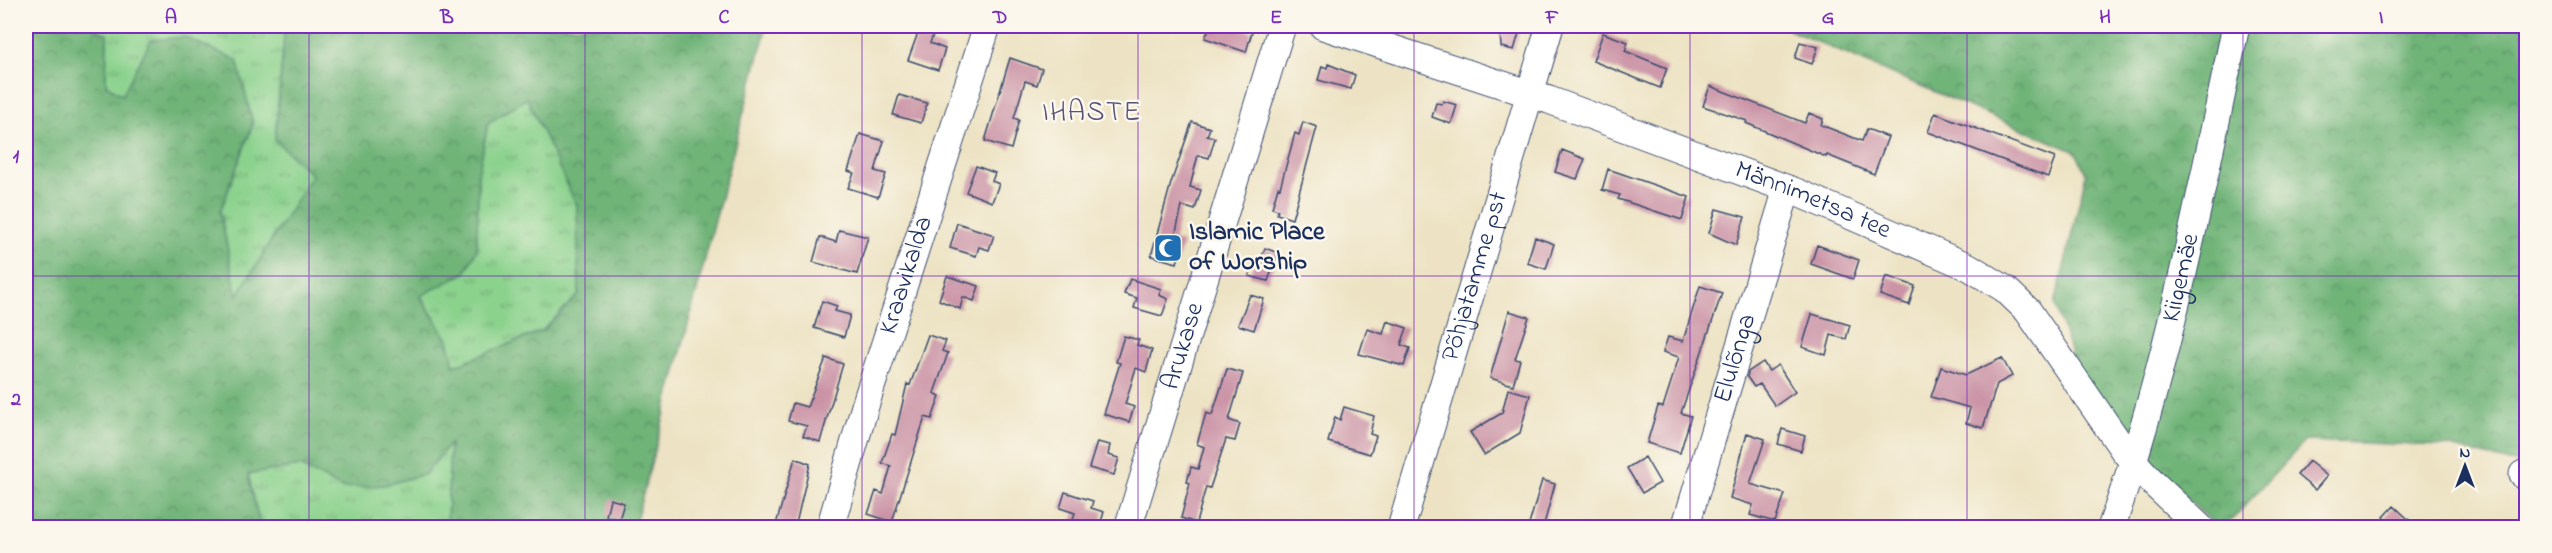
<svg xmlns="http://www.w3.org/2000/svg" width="2552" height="553" font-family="'Indie Flower',sans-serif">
<defs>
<pattern id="grass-tufts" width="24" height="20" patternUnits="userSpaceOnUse" patternTransform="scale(1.5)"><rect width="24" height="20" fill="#8bd28d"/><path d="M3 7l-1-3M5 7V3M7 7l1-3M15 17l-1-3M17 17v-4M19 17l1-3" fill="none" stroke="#71ab76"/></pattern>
<pattern id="forest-crowns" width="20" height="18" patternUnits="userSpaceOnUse" patternTransform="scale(1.5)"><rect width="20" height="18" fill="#70b478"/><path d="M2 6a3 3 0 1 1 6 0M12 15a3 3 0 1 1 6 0" fill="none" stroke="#5b9366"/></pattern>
</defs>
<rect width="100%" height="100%" fill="#fbf7ec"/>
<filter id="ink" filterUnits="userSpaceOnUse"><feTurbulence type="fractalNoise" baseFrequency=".0167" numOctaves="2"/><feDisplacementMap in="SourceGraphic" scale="12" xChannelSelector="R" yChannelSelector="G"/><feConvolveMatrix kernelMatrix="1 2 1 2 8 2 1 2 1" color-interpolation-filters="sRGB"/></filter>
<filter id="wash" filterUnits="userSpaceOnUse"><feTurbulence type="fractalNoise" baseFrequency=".008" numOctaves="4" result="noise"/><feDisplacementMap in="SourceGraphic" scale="24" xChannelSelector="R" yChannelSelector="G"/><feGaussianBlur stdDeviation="1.35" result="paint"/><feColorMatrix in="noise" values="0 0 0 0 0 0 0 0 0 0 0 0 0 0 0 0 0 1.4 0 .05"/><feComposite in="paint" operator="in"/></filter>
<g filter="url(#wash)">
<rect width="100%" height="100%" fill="#ede3c4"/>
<path fill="url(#grass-tufts)" stroke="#538076" stroke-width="1.5" d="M90,26h195l-10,114 38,35 -76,122 -17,-85 33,-88 -131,-29 -16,-10 1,-51z
M527,98l50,108 2,89 -37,36 -88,35 -6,-26 -28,-45 45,-22 12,-24 1,-75 10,-52z
M450,443l-3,84h-187l-12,-53 53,-8 41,22z"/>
<path fill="url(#forest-crowns)" stroke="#46726b" stroke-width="1.5" fill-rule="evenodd" d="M26,26h64l17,8 -1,51 16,10 29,-55 33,-3 53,23 16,64 -33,88 17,84 75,-121 -37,-35 10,-114h482c-46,166 -87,335 -133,501h-187l3,-83 -25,30 -40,11 -43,3 -41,-22 -53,8 12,53h-234zM527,98l50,108 2,88 -37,37 -88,35 -6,-26 -28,-44 45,-23 12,-24 1,-75 10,-51z
M1780,26h746v444l-7,-6 -72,-18 -142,-5 -80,86h-7l-88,-80 -55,-80 -20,-63 31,-130 -10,-22z"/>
<g id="blocks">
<path fill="#ca93a6" d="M1210,26h22l20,6 -6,20 -41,-14z
M919,30l14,5 -3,8 15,6 -7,21 -30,-10z
M1520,30l-6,20 -13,-3 -1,-16z
M1603,33l25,9 -3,9 42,17 -7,20 -67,-27z
M1800,42l18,5 -6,17 -17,-6z
M1010,58l32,11 -5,16 -12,-4 -11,37 5,2 -8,29 -26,-8z
M1328,64l27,11 -4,14 -33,-9 4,-14 5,2z
M1710,86l95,37 4,-10 14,6 -2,6 41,16 5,-12 21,8 -14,37 -47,-19 -1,2 -80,-34 1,-2 -44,-15z
M899,95l28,8 -6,20 -28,-8z
M1443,101l14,4 -6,19 -19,-7 4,-14 6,1z
M1935,113l120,45 -7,19 -120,-45z
M1192,122l18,6 -3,8 8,2 -6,20 -11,-3 -8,32 11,3 -6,20 -13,-4 -8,34 9,3 -6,20 -26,-7 20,-73z
M1303,122l14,5 -25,92 -15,-5 1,-4 -6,-2 6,-21 2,1 15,-55 4,2z
M860,134l24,7 -9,30 11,3 -8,23 -30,-9 6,-15 -6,-2z
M1562,150l23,9 -8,20 -22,-7z
M976,166l19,7 -3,8 7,3 -7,18 -26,-10z
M1608,169l81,28 -7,23 -64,-21 2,-4 -18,-5z
M1716,209l29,8 -9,28 -27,-12z
M957,223l37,12 -5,15 -10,-3 -3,9 -26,-8z
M839,230l29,7 -11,37 -44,-12 7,-25 16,5z
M1535,237l19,7 -8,25 -19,-6z
M1817,245l42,15 -6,19 -42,-15z
M1265,248l13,5 -10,28 -19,-5 6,-17 5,2z
M947,276l32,10 -5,15 -11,-4 -3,12 -21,-9z
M1886,276l29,10 -6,19 -29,-10z
M1130,279l31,10 -2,6 9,4 -6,17 -28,-8 3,-10 -13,-4z
M1700,286l22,7 -41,120 10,3 -11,37 -33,-10 11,-37 5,1 16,-50 -16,-5 5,-15 15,4z
M1250,295l14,4 -10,31 -16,-5z
M822,301l15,5 -2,5 15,4 -6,22 -30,-9z
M1509,311l20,6 -14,42 5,1 -7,25 -23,-7z
M1812,314l38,11 -4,14 -15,-4 -5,20 -24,-8z
M1387,321l20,7 -6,17 9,3 -6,18 -45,-12 8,-25 16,5z
M928,335l18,6 -4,10 6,2 -14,40 6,3 -8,23 -7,-2 -33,105 -24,-8 8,-23 7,3 8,-28 -9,-3 10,-29 3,1 12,-51 3,1z
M1124,336l15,4 -2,5 15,5 -6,22 -10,-4 -11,36 9,3 -5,15 -25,-8 16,-51 -4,-1z
M826,358l17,6 -23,78 -17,-6 4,-10 -19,-5 5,-18 14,4z
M2002,358l10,18 -15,8 -14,44 -17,-5 4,-15 -39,-11 10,-30 25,8z
M1763,362l6,9 9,-6 17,27 -20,14 -15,-22 -6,3 -7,-10 1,-5z
M1227,369l16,4 -14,47 11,4 -5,17 -9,-2 -16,49 -4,-1 -10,36 -15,-5 9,-35 -3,-1 4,-15 7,2 6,-22 -7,-3 9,-31 6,2z
M1508,389l22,6 -10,38 -36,22 -14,-23 32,-19z
M1344,407l30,9 -4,18 6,2 -6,18 -42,-12 7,-25 5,3z
M1782,429l23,7 -4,15 -23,-7z
M1747,433l18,6 -15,45 35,10 -10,28 -25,-7 3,-10 -23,-7z
M1097,442l13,3 -2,10 11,3 -5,17 -25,-7z
M1645,457l15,26 -18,10 -15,-25z
M795,458l15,6 -15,64h-20z
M2309,461l18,15 -12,14 -18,-15z
M1542,480l13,4 -12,44h-15z
M1065,492l28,9 -2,7 13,4 -5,16 -27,-6 3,-9 -15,-5z
M610,499l14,4 -5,17 -13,-4z
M2394,506l24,22h-22l-12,-11z"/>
</g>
</g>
<g filter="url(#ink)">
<use href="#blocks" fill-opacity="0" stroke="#3a4a6d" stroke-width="1.5"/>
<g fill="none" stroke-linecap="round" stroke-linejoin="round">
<g stroke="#3a4a6d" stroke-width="29">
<g id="minor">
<path id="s1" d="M1323,26l226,74 247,92 173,75 36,22 23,22 97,141 29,32 47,44"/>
<path d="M2523,474l3,4"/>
<path id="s2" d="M830,528l35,-122 122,-380"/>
<path id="s3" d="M1128,528l154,-502"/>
<path id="s4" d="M1401,528l149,-502"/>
<path id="s5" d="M1685,528l102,-339"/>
<path id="s6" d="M2111,528c58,-163 89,-334 125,-502"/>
</g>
</g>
<use href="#minor" stroke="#fff" stroke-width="27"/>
</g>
</g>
<path fill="none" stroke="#7b2cbf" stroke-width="1.5" stroke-opacity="0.55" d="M309,26v502M585,26v502M862,26v502M1138,26v502M1414,26v502M1690,26v502M1967,26v502M2243,26v502M26,276h2500"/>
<defs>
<g id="mosque-square" transform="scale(1.5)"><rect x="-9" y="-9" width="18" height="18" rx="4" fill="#1f6fb2" stroke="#fbf7ec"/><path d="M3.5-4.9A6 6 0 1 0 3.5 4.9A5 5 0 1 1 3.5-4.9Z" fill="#fff"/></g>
</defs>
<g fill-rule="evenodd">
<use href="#mosque-square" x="1168" y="248"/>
</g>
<g text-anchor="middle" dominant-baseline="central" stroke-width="5" stroke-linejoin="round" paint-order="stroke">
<g font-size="26" fill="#1b2f5e" stroke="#fbf7ec">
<text stroke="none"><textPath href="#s1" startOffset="520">Männimetsa tee</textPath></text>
<text stroke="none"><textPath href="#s2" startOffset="264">Kraavikalda</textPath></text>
<text stroke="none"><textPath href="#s4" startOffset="262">Põhjatamme pst</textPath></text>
<text stroke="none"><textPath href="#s6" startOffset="260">Kiigemäe</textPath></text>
<text stroke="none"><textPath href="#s3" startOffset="190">Arukase</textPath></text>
<text stroke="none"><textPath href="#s5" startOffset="177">Elulõnga</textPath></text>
</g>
<g font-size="26" font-weight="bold" fill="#1b2f5e" stroke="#fbf7ec" text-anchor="start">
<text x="1189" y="233">Islamic Place<tspan x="1189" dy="30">of Worship</tspan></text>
</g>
<g font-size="28" letter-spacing="1.5" fill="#585277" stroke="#fbf7ec">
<text x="1092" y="113">IHASTE</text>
</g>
</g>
<rect width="2552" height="553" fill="none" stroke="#fbf7ec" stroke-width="66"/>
<g transform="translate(2465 466)" stroke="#fbf7ec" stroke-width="4.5" paint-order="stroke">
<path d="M0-4.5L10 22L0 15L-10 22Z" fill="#1b2f5e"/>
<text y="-9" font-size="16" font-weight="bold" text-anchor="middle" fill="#1b2f5e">N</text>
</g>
<rect x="33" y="33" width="2486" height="487" fill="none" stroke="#7b2cbf" stroke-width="2"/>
<g font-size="20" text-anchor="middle" font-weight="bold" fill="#7b2cbf">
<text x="171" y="23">A</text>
<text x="447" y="23">B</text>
<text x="724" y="23">C</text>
<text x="1000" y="23">D</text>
<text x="1276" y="23">E</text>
<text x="1552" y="23">F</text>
<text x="1828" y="23">G</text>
<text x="2105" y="23">H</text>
<text x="2381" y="23">I</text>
<text x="16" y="162">1</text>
<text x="16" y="405">2</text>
</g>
</svg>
